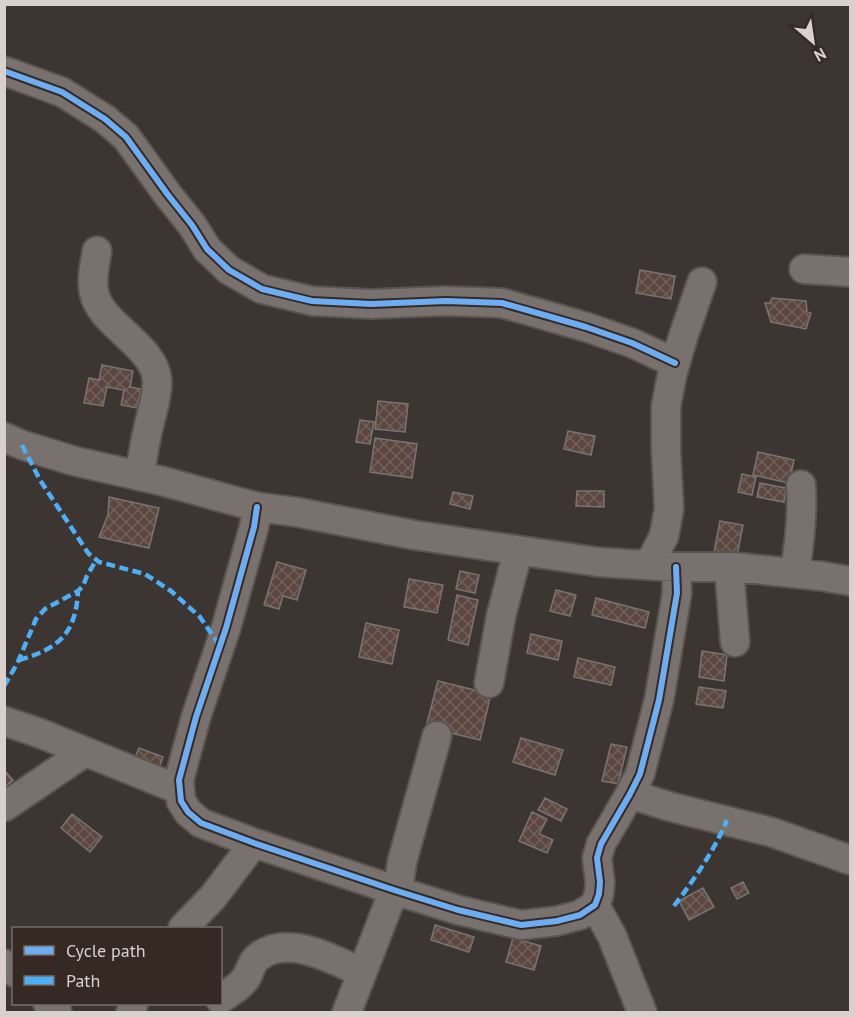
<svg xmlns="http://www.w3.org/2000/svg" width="855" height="1017" font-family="'PT Sans',sans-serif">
<defs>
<pattern id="building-cross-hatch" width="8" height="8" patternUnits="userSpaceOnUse" patternTransform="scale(1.5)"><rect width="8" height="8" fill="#5b473f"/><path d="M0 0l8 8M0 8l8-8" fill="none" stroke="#72605a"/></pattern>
</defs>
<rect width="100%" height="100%" fill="#3c3532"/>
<path fill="url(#building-cross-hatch)" stroke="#7a7471" stroke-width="1.5" d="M640,270l35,6 -4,23 -35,-6z
M772,298l34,3 1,11 4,1 -5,16 -35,-7 -6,-19h5z
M102,365l31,6 -3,16 11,2 -4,19 -16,-3 3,-15 -17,-3 -4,19 -19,-3 5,-25 10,2z
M378,401l30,3 -3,28 -30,-3z
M360,420l14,2 -4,22 -14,-2z
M568,431l27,5 -4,19 -27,-6z
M375,438l42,6 -5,34 -42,-6z
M758,452l36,8 -5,23 -36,-8z
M742,474l14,3 -4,18 -14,-3z
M760,483l26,5 -2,14 -27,-5z
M577,491h27v16l-28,-1z
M453,492l20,4 -3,13 -20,-5z
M109,497l50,11 -10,40 -50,-11 9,-22z
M720,521l23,4 -6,31 -23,-4z
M277,562l29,8 -9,30 -14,-4 -4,13 -15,-4z
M460,571l19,4 -4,18 -19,-4z
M409,579l34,6 -6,28 -33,-6z
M556,590l20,5 -6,21 -20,-5z
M457,595l21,5 -10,45 -20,-5z
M596,598l53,14 -4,16 -53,-13z
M366,623l33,7 -7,34 -33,-7z
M531,634l31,7 -4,19 -31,-7z
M702,651l25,4 -3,26 -25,-4z
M578,658l37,9 -4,18 -37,-8z
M438,681l53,13 -11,46 -54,-13z
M699,687l27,4 -3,17 -27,-4z
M521,738l42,12 -8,25 -42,-13z
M611,744l16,3 -9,37 -16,-3z
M139,748l24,9 -6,17 -25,-10z
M4,770l9,10 -9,8z
M545,798l22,11 -6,12 -23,-11z
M532,812l15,7 -8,15 14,6 -6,13 -28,-12z
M72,814l30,23 -12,15 -29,-24z
M743,882l6,11 -12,6 -6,-11z
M703,888l11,19 -25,13 -10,-19z
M435,925l39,12 -5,15 -38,-12z
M513,938l28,8 -7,24 -28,-8z"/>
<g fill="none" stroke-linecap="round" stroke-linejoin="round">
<g stroke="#5a5451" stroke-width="32">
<path id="minor" d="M4,71l58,21 43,27 21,18 42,58 24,30 15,24 22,21 33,19 50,12 59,3 75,-3 56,2 84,24 46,16 43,20
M97,251c-2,13 -6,27 -3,41 5,32 61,54 63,88 1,14 -4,28 -7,41 -5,18 -7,37 -11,55
M804,269l46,3
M4,437l18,8 52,16 88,20 95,26 39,5 118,23 184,27 78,5h59l86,9 29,5
M257,507l-3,20 -28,101 -30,89 -17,63 2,21 7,11 13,11 53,20 140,47 64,20 63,15 36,-4 23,-6 15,-10 4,-11 1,-12 -3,-24 4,-14 29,-50 10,-20 19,-74 18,-107 -1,-26
M649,565l15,-29 5,-27 -3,-59v-44l6,-31 11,-38 19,-55
M729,567l6,75
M795,573c4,-29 8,-58 6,-88
M489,683l12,-67 17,-65
M4,721l38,13 138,56
M630,794l41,13 100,25 79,28
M4,807l81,-55
M398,891l4,-29 35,-126
M595,905l17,31 30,76
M183,928l30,-31 41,-54
M4,964l10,8
M220,999c9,-6 20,-12 26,-21 4,-6 5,-15 11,-20 28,-25 77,1 105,15
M48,1004l9,8
M131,1012l2,-8
M347,1012l47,-122"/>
</g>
<use href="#minor" stroke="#78716e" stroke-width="28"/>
<path stroke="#4cb0f7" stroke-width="4.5" stroke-dasharray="9 4.5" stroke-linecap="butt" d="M22,445l18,35 48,73 11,9 46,12 26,17 29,26 20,29
M19,660c39,-11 57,-26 59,-69
M4,686l13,-22 19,-45 9,-10 33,-18 5,-5 4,-10 9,-16
M674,906c21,-28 39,-53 53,-86"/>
<g stroke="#362923" stroke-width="10">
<path id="cycleway" d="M4,71l58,21 43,27 21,18 42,58 24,30 15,24 22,21 33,19 50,12 59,3 75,-3 56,2 84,24 46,16 43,20
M257,507l-3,20 -28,101 -30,89 -17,63 2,21 7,11 13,11 53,20 140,47 64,20 63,15 36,-4 23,-6 15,-10 4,-11 1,-12 -3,-24 4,-14 29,-50 10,-20 19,-74 18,-107 -1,-26"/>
</g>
<use href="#cycleway" stroke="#6dadf4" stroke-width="6"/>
</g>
<rect width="855" height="1017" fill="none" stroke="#dad0cd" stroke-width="12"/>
<rect x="12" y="927" width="210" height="78" fill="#362923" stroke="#786c67" stroke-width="1.5"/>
<rect x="24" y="946" width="30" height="9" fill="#6dadf4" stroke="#786c67" stroke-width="1.5"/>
<text x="66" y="957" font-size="18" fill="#dad0cd">Cycle path</text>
<rect x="24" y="976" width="30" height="9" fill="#4cb0f7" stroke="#786c67" stroke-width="1.5"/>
<text x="66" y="987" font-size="18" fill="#dad0cd">Path</text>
<g transform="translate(813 42) rotate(151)" stroke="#362923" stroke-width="4.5" paint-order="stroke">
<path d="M0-4.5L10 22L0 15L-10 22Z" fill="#dad0cd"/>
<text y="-9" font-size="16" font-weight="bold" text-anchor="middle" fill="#dad0cd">N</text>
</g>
</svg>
